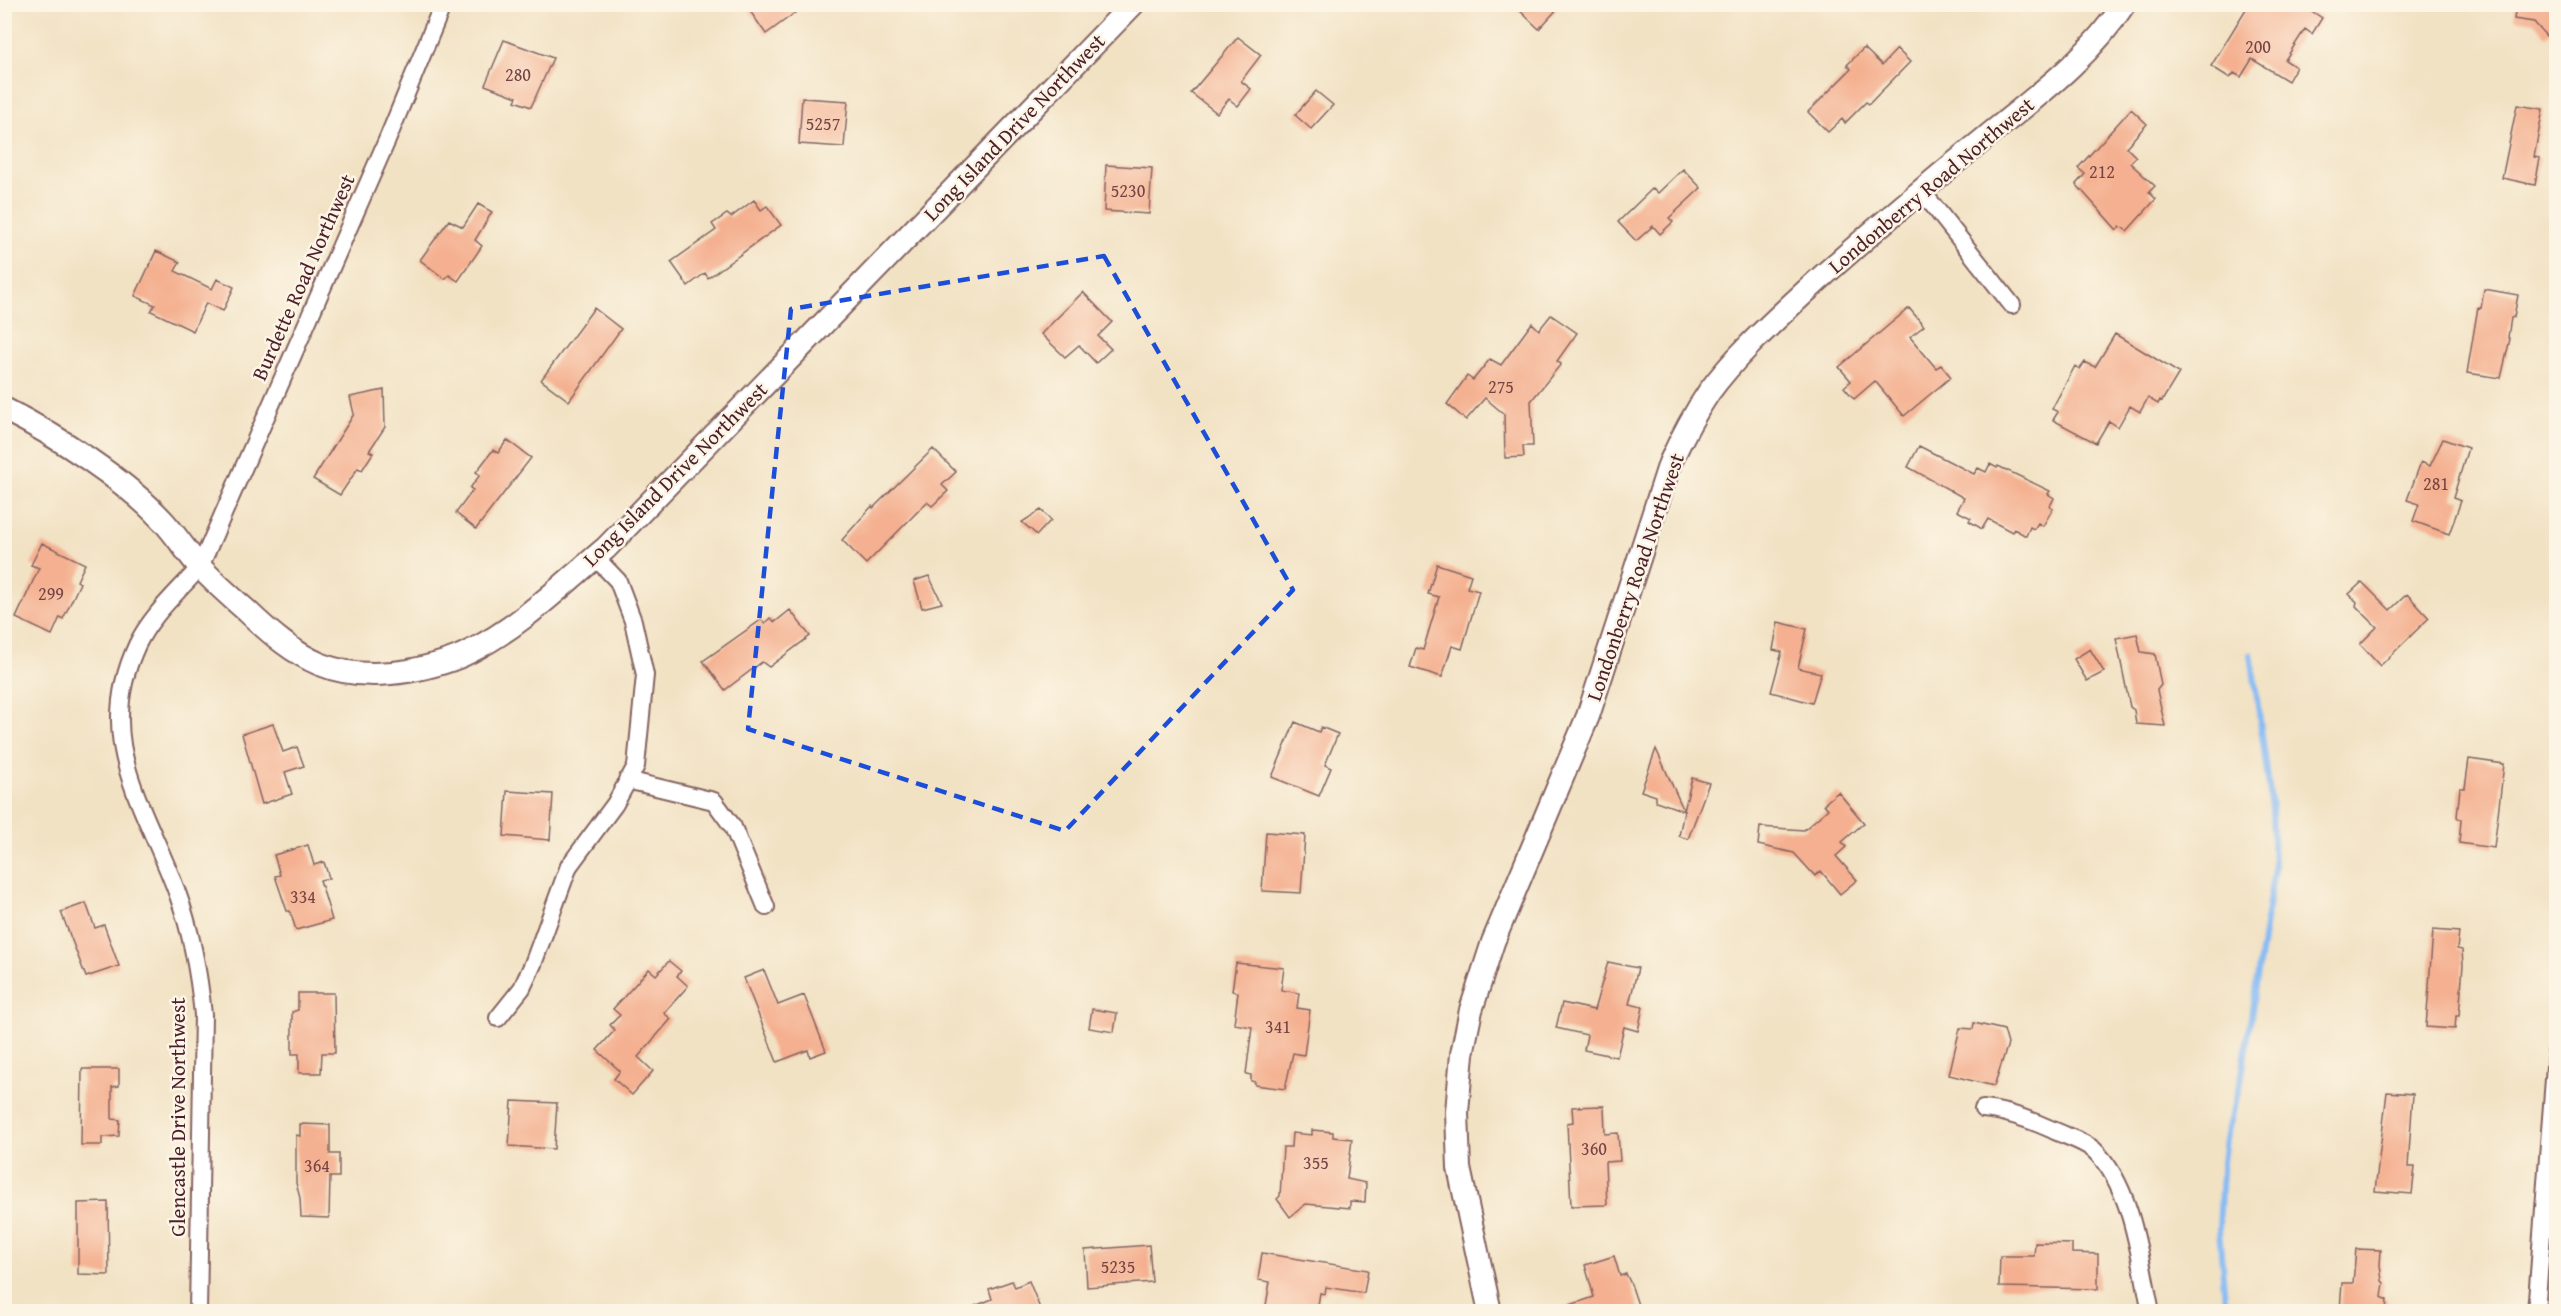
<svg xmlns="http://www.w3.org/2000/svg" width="2561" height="1316" font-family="'Gentium Book Plus',serif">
<rect width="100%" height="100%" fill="#fcf5e5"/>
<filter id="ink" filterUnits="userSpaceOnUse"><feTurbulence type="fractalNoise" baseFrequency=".0167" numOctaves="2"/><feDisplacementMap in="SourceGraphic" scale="12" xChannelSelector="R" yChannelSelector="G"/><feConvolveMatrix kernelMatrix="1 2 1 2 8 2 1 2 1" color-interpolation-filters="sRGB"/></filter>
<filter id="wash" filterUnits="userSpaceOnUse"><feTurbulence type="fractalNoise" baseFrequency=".008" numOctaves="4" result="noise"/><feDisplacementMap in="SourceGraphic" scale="24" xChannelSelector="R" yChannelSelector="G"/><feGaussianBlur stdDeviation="1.35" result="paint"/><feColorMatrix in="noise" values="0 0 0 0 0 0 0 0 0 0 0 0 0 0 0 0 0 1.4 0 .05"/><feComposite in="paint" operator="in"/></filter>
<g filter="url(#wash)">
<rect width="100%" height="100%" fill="#f2e2c4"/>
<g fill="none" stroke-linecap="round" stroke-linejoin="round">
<path stroke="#86bbf4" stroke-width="6" d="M2226,1312l-7,-83 3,-60 4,-30 15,-58 33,-212 -2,-60 -21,-155"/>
</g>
<g id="blocks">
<path fill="#f4b090" d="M745,4h62l-41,30z
M1513,4h49l-23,25z
M2249,4h52l21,14 -10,16 -7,-5 -20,31 11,7 -8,14 -36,-22 -11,18 -7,-4 -4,5 -19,-12z
M2516,4h35l5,8v16l-10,8 -12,-14 -20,-3z
M1238,37l23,18 -20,26 10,8 -13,17 -9,-7 -12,14 -26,-20z
M504,40l49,18 -22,49 -16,-6 2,-4 -32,-12z
M1864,48l18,17 15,-16 13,13 -41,42 -3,-2 -21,21 -3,-4 -14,13 -20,-20 43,-43 -4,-4z
M1316,91l17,14 -22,24 -16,-14z
M802,98l46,3 -4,46 -45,-3z
M2517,105l26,4 -9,48 6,1 -5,27 -33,-7z
M2131,109l16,15 -21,23 10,10 -6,6 25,23 -6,6 7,7 -29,32 -7,-5 -3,4 -41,-46 9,-10 -7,-6z
M1106,165l46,3 -3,46 -45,-3z
M1683,169l18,19 -32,30 4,4 -13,12 -7,-8 -17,15 -18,-19 35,-34 5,5z
M754,200l7,10 6,-4 14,19 -73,53 -3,-5 -17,13 -17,-24 45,-32 -4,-6 15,-10 4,3z
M478,204l14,8 -17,28 7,6 -24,35 -9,-6 -4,4 -25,-19 29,-40 14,7z
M156,251l24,11 -5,9 37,18 5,-10 17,8 -11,24 -17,-8 -13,28 -42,-20 4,-6 -20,-9z
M2484,289l34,6 -4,22 -3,1 -3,19 2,2 -9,39 -34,-5 11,-66 3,1z
M1083,292l29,30 -14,14 13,13 -15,14 -17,-18 -14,12 -24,-23z
M594,308l27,21 -52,72 -28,-21z
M1909,308l15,18 -14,11 26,31 5,-3 10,12 -47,39 -29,-35 -21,18 -10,-12 7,-6 -12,-14z
M1551,315l26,18 -20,28 4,3 -30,37 2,45h-10l1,11 -19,1 -1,-44 -19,-16 -19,22 -19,-16 20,-28 6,4 17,-21 11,6 31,-42 7,7z
M2115,334l64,39 -17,28 -2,-1 -2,4 -10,-6 -8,14 -10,-6 -12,21 -9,-6 -13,22 -43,-23 5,-8 -6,-3 23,-43 5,3 5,-7 10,5z
M384,390l1,37 -16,24 4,2 -11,17 -4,-2 -18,27 -27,-16 41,-65 -4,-17z
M2443,439l25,9 -15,50 8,3 -12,33 -36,-13 6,-17 -12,-4 14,-38 9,4z
M507,440l24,18 -55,71 -20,-16 17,-23 -3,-2 10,-13 -4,-3 17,-22 5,3z
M1919,446l55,28 4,-6 8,4 4,-8 7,4 1,-2 52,25 -2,3 6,4 -4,8 3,2 -10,18 -5,-3 -4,6 -4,-2 -4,9 -12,-7 -2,3 -24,-13 -6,10 -13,-8 2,-3 -14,-7 7,-13 -56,-31z
M933,449l23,23 -14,13 6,6 -16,15 -5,-4 -61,62 -24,-24 30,-34 1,2z
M1041,510l10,10 -14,15 -15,-13z
M42,543l43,21 -8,17 3,2 -17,36 -3,-2 -8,18 -36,-17 23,-50 -8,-3z
M1437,564l34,11 -4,13 12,3 -17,58 -10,-3 -10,31 -32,-10 6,-19 7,2 16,-53 -11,-3z
M929,576l13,27 -20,5 -8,-27z
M2362,582l28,28 17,-16 22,24 -49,48 -20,-22 17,-17 -21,-21 1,-4 -8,-8z
M790,610l20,26 -41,31 -7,-5 -37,28 -22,-29 58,-41 4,3 5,-5 5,4z
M1778,622l29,7 -9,39 23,5 -9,30 -41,-11 11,-40 -9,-2z
M2137,634l4,18 14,2 6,31 -4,5 8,36 -29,-2 -2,-14 -4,-3 -14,-69z
M2090,649l14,23 -17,9 -13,-22z
M1295,722l24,10 2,-5 17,7 -13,31 6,3 -12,28 -47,-19z
M273,724l10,28 14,-5 7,19 -19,6 7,22 -30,10 -20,-70z
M1656,749l28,62 8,-33 17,5 -21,56 -9,-3 5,-25 -28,-10v-5l-15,-5z
M2469,759l35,5 -10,84 -35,-5 2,-23 -4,-3 3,-29h5z
M507,791l46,3 -3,46 -46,-4z
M1838,792l26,31 -22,19 4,5 -10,9 21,24 -17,14 -19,-23 -6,5 -21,-23 -36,-8 2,-18 44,3 24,-21 -4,-5z
M1266,832l39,3 -4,58 -39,-2z
M308,845l6,20 10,-3 5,16 -9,2 12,40 -36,10 -6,-19h-3l-12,-35 5,-1 -6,-20z
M86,903l9,25 9,-3 15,41 -33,11 -25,-65z
M2433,930l26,2 -2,17 5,1 1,15 -4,51h-3l-1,13 -29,-2z
M669,961l12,10 -4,5 11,10 -24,27 7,6 -33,38 15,14 -21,24 -18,-16 6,-8 -23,-21 18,-20 -5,-5 10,-10 -7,-6 36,-40 7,6z
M1608,962l30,6 -9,36 14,3 -5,24 -14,-4 -7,30 -33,-7 3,-15 -31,-7 6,-25 32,7z
M1236,963l48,5 -3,22 18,3 -2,15 13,2 -6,45 -11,-2 -8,36 -30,-4v-3l-4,-1v-6l-5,-1 6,-47 -18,-3 4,-32 -6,-1z
M764,970l14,35 26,-10 22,56 -16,6 -2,-7 -31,12 -33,-84z
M298,993h36l1,60h-13l-1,20h-22v-19h-7v-42l6,-2z
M1092,1009l25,4 -3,19 -25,-4z
M1974,1023l30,7 4,14 -14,42 -45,-11 11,-47 13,1z
M82,1069h37v17l-7,1v32l8,1 -1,16 -17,1v8h-21z
M2387,1092l26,2 -5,73h7l-3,27 -37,-3z
M512,1101l45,2 -3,46 -45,-3z
M1604,1106l1,28 13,-1 2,28 -15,1 2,43 -36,1 -4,-83 6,-1 -1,-15z
M300,1124l30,1v29h9v23h-9l-1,41 -28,-1 -1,-19 -4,-15v-48l4,1z
M1312,1130l21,2v5l19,2 -5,40 19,4 -1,19 -15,-1v7l-44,-4 -16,13 -13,-18 3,-3 3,-49h8l1,-14 20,2z
M108,1202l1,73 -31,-1v-71z
M2035,1243l37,1v9l26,1v35l-99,-2 1,-31h34z
M1149,1245l3,37 -65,5 -2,-37z
M2356,1249l25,1 -1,15 2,16 2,2 -2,14 5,3 -1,11 -46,-1 2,-27h11z
M1262,1253l106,17 -4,23 -38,-6 -1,7 -5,-1 -3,18h-52l5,-29 -12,-2z
M1614,1256l6,20 6,-2 5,10 9,27h-79v-3l33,-11 -9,-32z
M1012,1281l3,6 14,-6 12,30h-78l29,-12 -3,-10z"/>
</g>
</g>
<g filter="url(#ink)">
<use href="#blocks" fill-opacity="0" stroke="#856361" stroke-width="1.5"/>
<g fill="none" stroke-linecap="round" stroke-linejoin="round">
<g stroke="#856361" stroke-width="20">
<path id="street" d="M1921,190l91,115
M627,780l87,21 19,26 33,80
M498,1018l24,-30 11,-24 36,-98 46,-62 21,-38 9,-91 -12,-54 -15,-40 -23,-24
M1983,1109c24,2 48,11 70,21 12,6 31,11 41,20 39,37 46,110 57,162
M198,1312l5,-297c-4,-41 -11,-81 -25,-120 -32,-89 -86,-153 -41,-250 14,-30 42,-54 63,-78l188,-429 55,-134
M2536,1312l20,-259"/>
</g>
<g stroke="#856361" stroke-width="26">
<path id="secondary" d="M4,409c52,26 120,70 159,112 14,15 24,32 37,46 15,16 31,30 47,44 51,49 88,72 161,60 21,-4 42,-9 61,-19 51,-25 94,-68 137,-104l527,-544
M1490,1312l-31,-144 -2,-56 5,-58 9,-44 22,-68 95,-226 82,-253c11,-24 24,-49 39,-71 27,-37 62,-68 95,-99 58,-53 118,-104 180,-154 50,-41 104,-79 140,-135"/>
</g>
<use href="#street" stroke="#fff" stroke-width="16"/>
<use href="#secondary" stroke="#fff" stroke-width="22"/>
</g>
</g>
<path fill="none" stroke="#1d4ed8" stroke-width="4.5" stroke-dasharray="12 8" stroke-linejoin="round" d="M1104,256l189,334 -228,241 -317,-102 43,-420z"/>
<g text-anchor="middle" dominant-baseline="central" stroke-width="5" stroke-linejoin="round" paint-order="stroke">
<g font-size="18" fill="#744344">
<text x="2258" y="46">200</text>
<text x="518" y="74">280</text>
<text x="823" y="123">5257</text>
<text x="2102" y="171">212</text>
<text x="1128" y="190">5230</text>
<text x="1501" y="386">275</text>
<text x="2436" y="483">281</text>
<text x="51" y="593">299</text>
<text x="303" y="896">334</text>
<text x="1278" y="1026">341</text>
<text x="1594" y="1148">360</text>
<text x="1316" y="1162">355</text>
<text x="317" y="1165">364</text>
<text x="1118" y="1266">5235</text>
</g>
<g font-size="21" fill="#4a1f2b" stroke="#fcf5e5">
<text transform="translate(1014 127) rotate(-46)">Long Island Drive Northwest</text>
<text transform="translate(1931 185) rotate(-40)">Londonberry Road Northwest</text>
<text transform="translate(303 277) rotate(-66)">Burdette Road Northwest</text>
<text transform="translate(675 474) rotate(-45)">Long Island Drive Northwest</text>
<text transform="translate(1635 577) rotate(-71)">Londonberry Road Northwest</text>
<text transform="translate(177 1117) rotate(-90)">Glencastle Drive Northwest</text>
</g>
</g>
<rect width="2561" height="1316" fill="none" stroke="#fcf5e5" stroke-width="24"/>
</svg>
